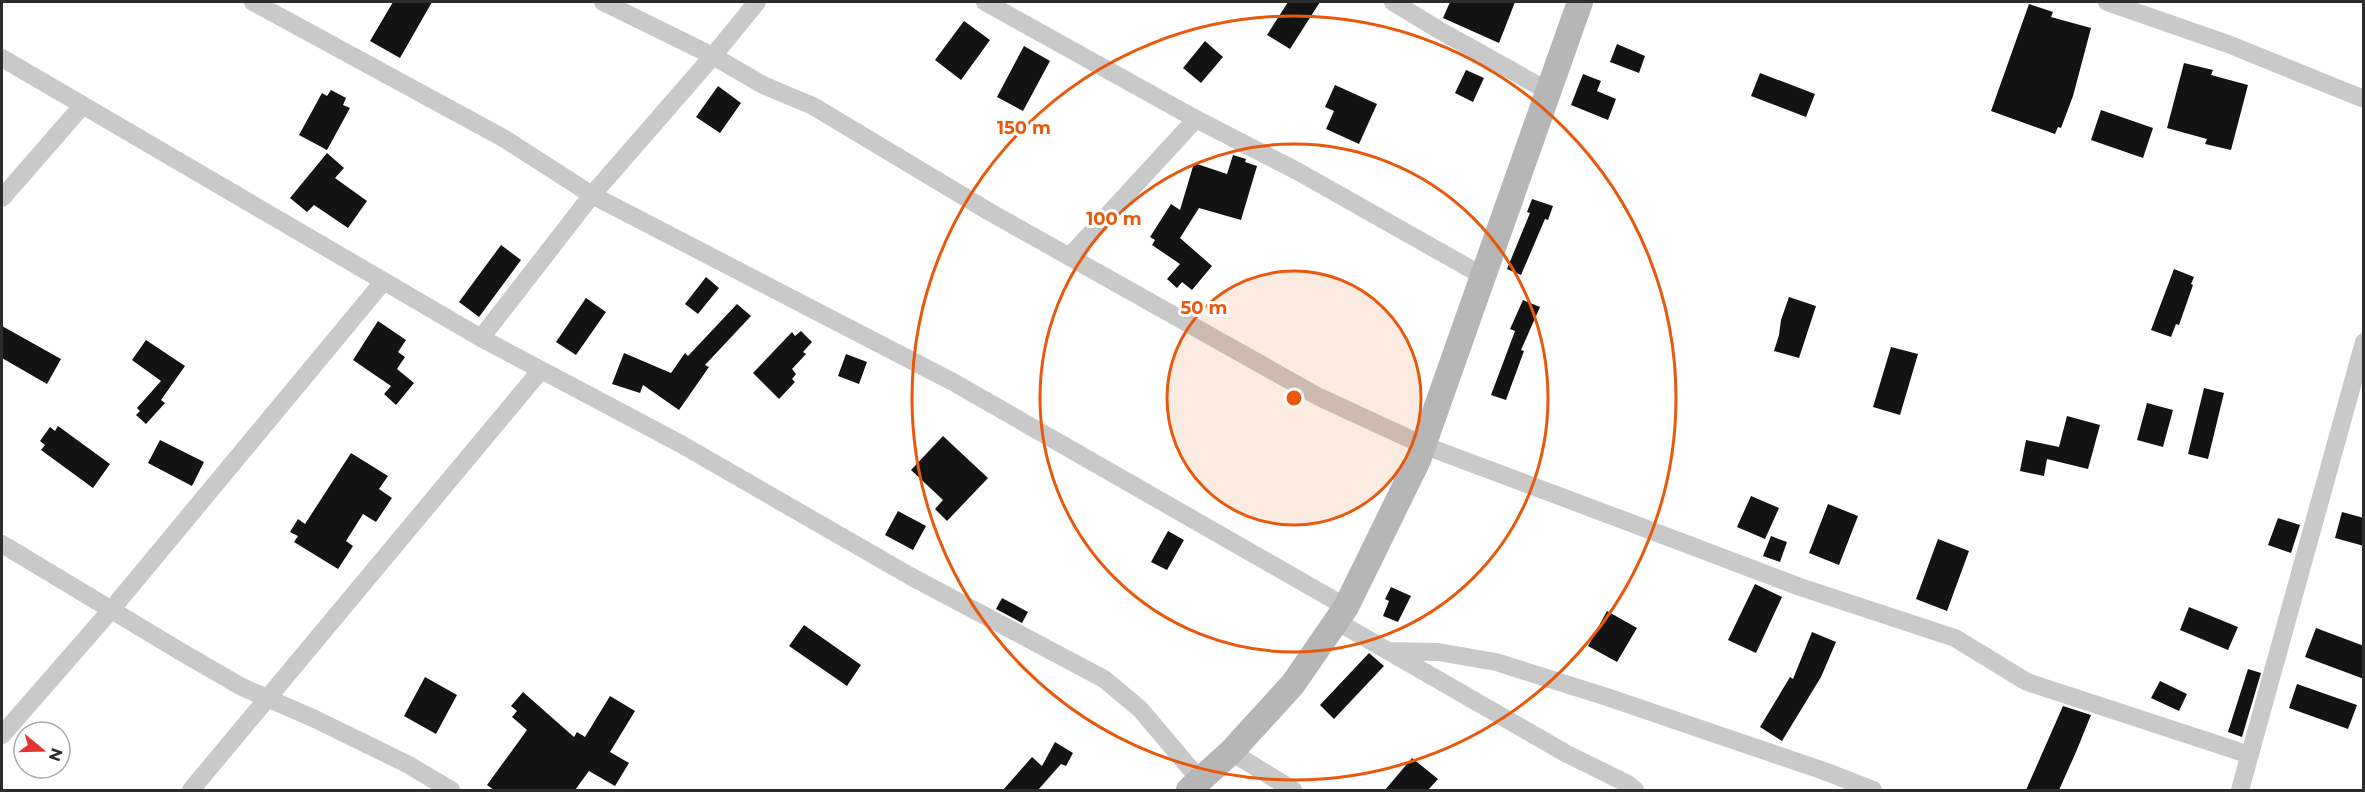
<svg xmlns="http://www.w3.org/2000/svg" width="2365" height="792" font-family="Montserrat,sans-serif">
<rect width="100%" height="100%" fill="#fff"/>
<path fill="#131313" d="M393,2h39l-32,56 -30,-17z
M1288,2h32l-30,47 -23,-14z
M1450,2h65l-16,41 -56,-25z
M2029,4l24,8 -2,5 40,11 -18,68 -12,32 -3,-1 -3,7 -64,-23z
M964,21l26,19 -29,40 -26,-20z
M1205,41l18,16 -22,26 -18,-15z
M1617,44l28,12 -6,17 -29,-11z
M1024,46l26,15 -27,50 -26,-14z
M2184,63l29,7 -2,5 37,10 -17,65 -26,-6 2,-5 -40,-11z
M1466,70l18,8 -11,24 -18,-9z
M1760,73l55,21 -9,23 -55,-21z
M1583,74l18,7 -4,10 19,8 -8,21 -37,-15z
M1335,85l42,19 -18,40 -33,-15 8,-18 -9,-4z
M718,86l23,17 -21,30 -24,-16z
M331,90l15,8 -3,7 7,3 -23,42 -28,-15 23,-42 5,3z
M2101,110l52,18 -10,30 -52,-18z
M327,153l17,15 -9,10 32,23 -19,27 -34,-23 -7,7 -17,-14z
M1233,155l13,4 -1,3 12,4 -16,54 -42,-12 -19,30 32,28 -20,24 -10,-8 -5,6 -10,-9 13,-15 -28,-19 3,-5 -5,-3 21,-33 9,6 14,-47 33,11z
M1532,199l21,7 -5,14 -3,-1 -24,56 -14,-6 23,-56 -3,-1z
M501,245l20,15 -42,57 -20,-15z
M2174,269l20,8 -3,7 2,1 -14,40 -3,-1 -5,13 -20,-7z
M706,277l13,11 -21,26 -13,-10z
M1789,297l27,9 -17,52 -25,-7 5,-16 2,-15z
M586,298l20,14 -30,43 -20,-13z
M1523,300l17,7 -19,43 3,1 -18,49 -15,-5 24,-64 -5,-2z
M737,304l14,12 -46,49 4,2 -30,43 -36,-25 -3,8 -28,-9 12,-31 47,20 14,-20 3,3z
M378,321l28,19 -8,12 7,5 -8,12 17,14 -18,22 -12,-11 7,-8 -38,-26z
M2,326l59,33 -14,25 -45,-26z
M801,331l11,11 -9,10 3,2 -14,15 4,5 -4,5 3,3 -16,17 -26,-26 39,-41 3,4z
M146,340l39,26 -24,34 4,3 -19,21 -10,-9 4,-4 -3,-3 24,-27 -29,-21z
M1891,347l27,7 -18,61 -27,-8z
M846,354l21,8 -8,22 -21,-8z
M2204,388l20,5 -16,66 -20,-5z
M2147,403l26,7 -10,37 -26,-7z
M2067,416l33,9 -12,44 -41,-10 -3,17 -24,-5 6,-31 33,7z
M58,426l52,38 -17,24 -52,-38 4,-5 -5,-4 10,-14 5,4z
M943,436l45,42 -41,43 -12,-12 8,-9 -32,-30z
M160,440l44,22 -12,24 -44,-23z
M351,453l37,23 -9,13 13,9 -16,24 -13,-8 -17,27 7,5 -15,23 -44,-27 4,-6 -8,-4 8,-13 7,5z
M1751,496l28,12 -14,31 -28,-12z
M1828,504l30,12 -19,49 -30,-12z
M898,511l28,15 -13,24 -28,-15z
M2342,512l22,6v28l-29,-8z
M2278,518l22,7 -9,28 -23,-8z
M1168,531l16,9 -17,30 -16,-8z
M1771,536l16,6 -7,20 -17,-6z
M1938,539l31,12 -22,60 -31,-12z
M1755,584l27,13 -26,56 -28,-13z
M1391,587l20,9 -13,26 -15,-6 6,-15 -4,-2z
M1002,598l26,14 -6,11 -26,-14z
M2189,607l49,20 -10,23 -48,-20z
M1607,611l30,17 -20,34 -29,-16z
M804,625l57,40 -14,21 -58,-40z
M2316,628l48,18v33l-59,-22z
M1812,632l24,10 -15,35 -39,64 -22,-14 30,-50 3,2z
M1369,653l15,13 -50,53 -14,-14z
M2248,669l13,4 -19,64 -14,-5z
M425,677l32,18 -21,39 -32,-18z
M2160,681l27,13 -8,17 -28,-13z
M2297,684l60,21 -9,24 -59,-21z
M523,692l51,45 3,-5 8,5 25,-41 25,15 -25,41 19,11 -14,23 -26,-15 -14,19h-81l-7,-5 40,-55 -15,-13 5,-6 -6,-5z
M2063,706l28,9 -15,37 -17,38h-33z
M1055,742l18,11 -7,13 -5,-2 -23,26h-35l29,-33 10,9z
M1412,758l26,21 -10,11h-43z"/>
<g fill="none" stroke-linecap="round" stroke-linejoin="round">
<path stroke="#c9c9c9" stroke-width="18" d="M253,2l252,137 87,56 361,187 393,225
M603,2l110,54 50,29 50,21 175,105 331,186 104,48 200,75 177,67 155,51 72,44 223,73
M985,2l211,117 101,52 186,105
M1393,2l46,28 109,61
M2107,2l121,42 136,55
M2,58l479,280 198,105 231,133 194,103 36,30 60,71
M2,198l81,-93
M1069,257l127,-138
M481,338l111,-143 121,-139 44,-54
M2,544l181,109 59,34 73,32 92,45 44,26
M1336,621l231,133 61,30 7,6
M1390,651l48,1 58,10 111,35 217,74 49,19
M2,735l109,-125 272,-328
M1231,752l62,38
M191,790l350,-420
M2240,790l124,-448"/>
<path stroke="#b6b6b6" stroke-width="26" d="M1189,790l42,-38 62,-68 53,-77 72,-147 162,-458"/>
</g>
<circle cx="1294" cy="398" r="127" fill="#e8590c" fill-opacity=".12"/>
<g fill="none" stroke="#e8590c" stroke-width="3">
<circle cx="1294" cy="398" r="127"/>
<circle cx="1294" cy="398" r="254"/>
<circle cx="1294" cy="398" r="382"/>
</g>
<circle cx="1294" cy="398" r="9" fill="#e8590c" stroke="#fff" stroke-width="3"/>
<g font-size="18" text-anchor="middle" font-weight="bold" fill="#e8590c" stroke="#fff" stroke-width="6" stroke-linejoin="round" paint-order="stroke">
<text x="1024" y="134">150 m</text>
<text x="1114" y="225">100 m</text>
<text x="1204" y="314">50 m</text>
</g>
<rect width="2365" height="792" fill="none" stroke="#2c2c2c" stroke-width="6"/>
<g transform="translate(42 750) rotate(109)"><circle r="28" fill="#ffffff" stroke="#ababab" stroke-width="1.5"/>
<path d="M0-4.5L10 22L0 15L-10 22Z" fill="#e3342e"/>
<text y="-9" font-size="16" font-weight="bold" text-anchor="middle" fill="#2c2c2c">N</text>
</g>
</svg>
